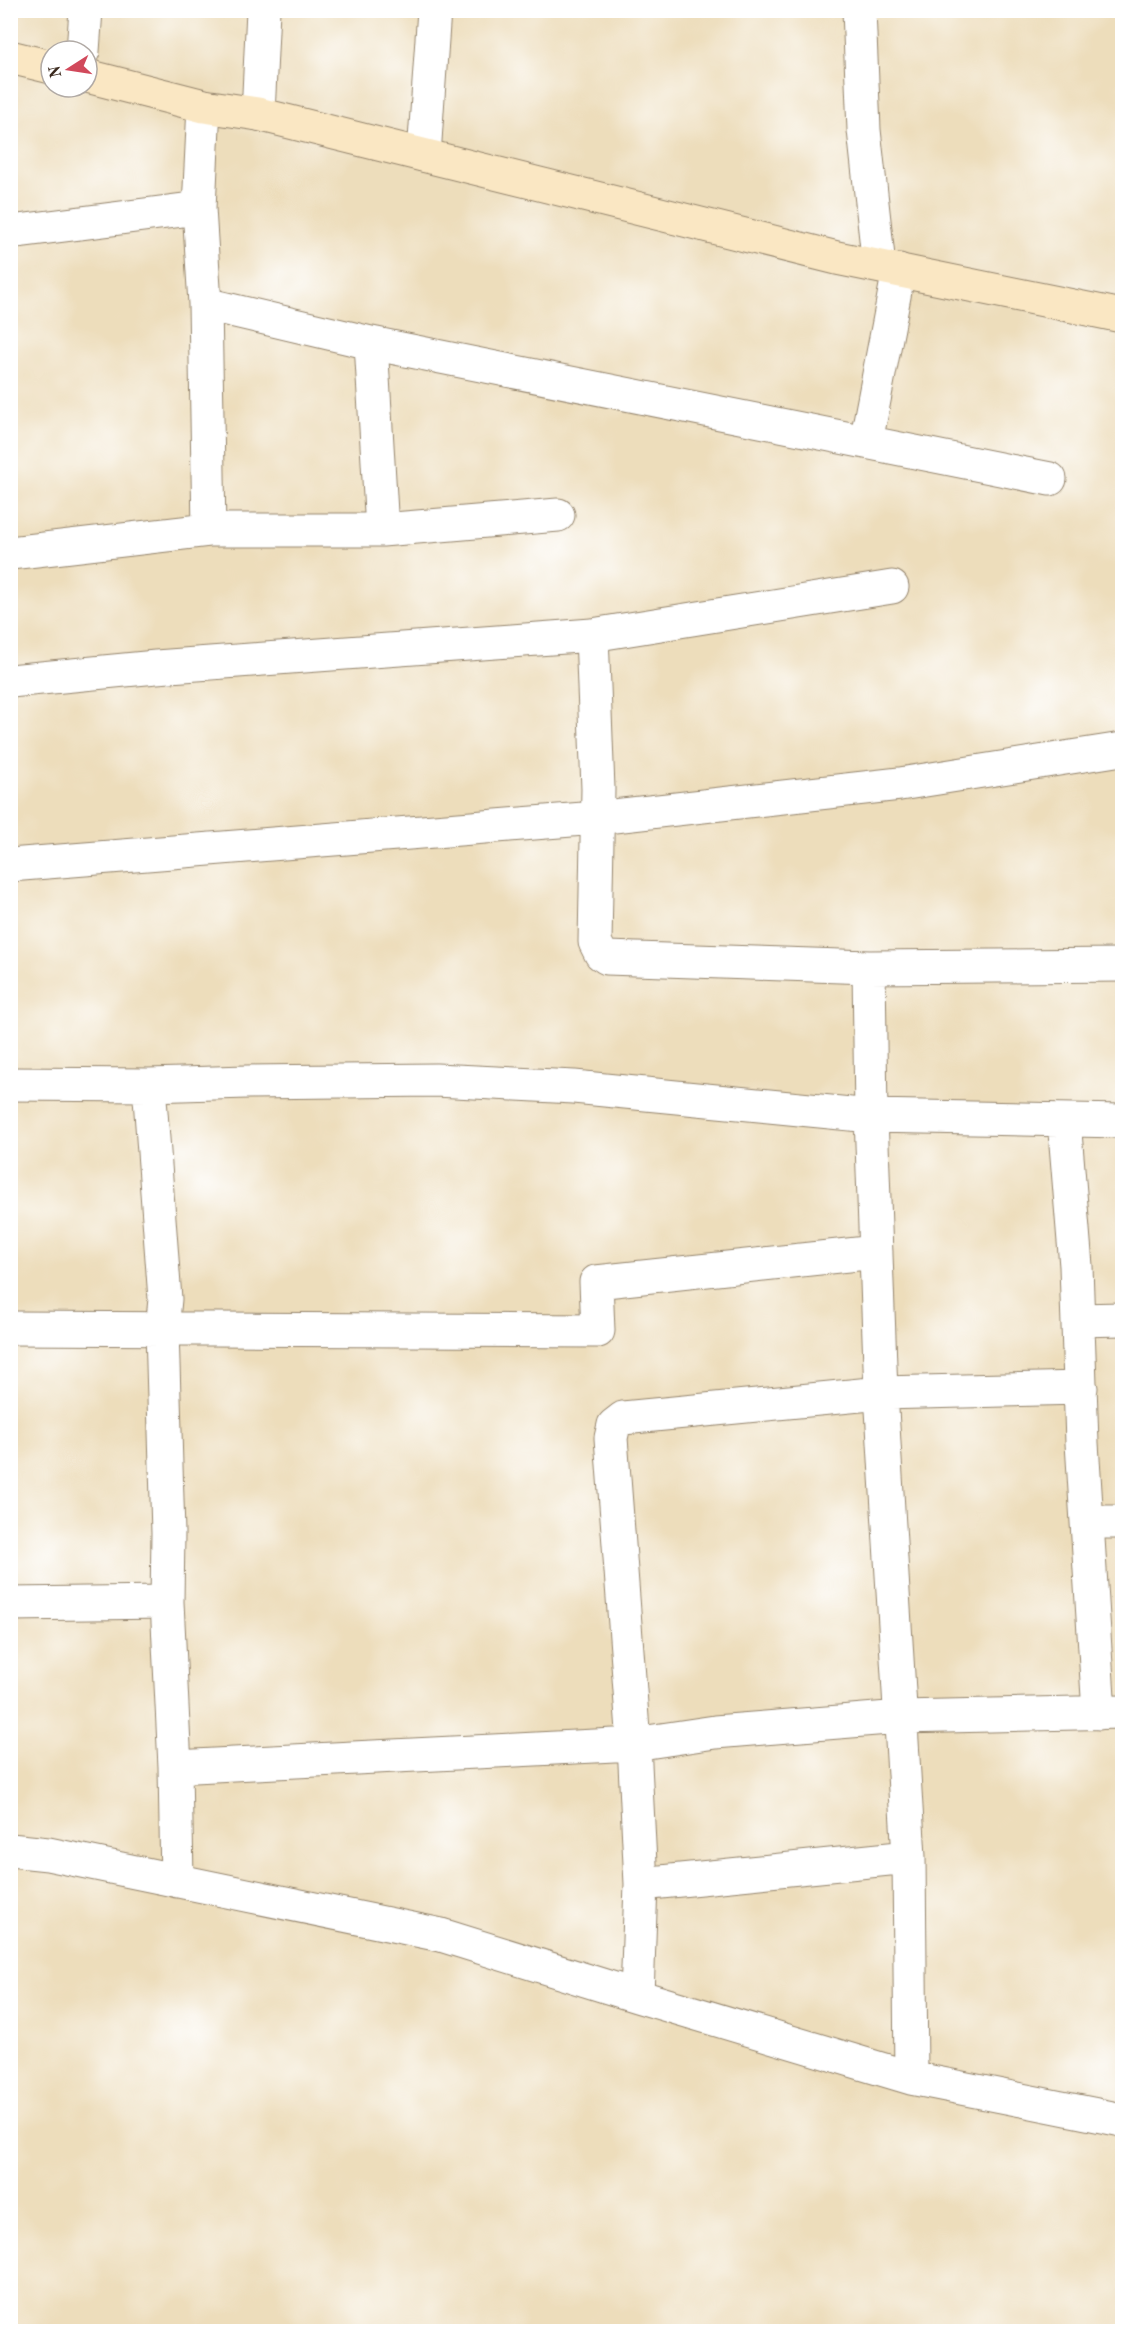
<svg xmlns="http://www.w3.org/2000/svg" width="1133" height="2342" font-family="'Old Standard TT',serif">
<rect width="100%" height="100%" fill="#fff"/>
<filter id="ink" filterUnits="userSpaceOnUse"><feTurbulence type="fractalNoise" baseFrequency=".0167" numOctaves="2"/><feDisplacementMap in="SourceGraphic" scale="12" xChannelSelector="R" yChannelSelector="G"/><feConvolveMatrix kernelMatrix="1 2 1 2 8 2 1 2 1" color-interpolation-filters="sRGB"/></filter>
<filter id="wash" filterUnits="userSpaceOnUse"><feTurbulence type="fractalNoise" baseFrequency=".008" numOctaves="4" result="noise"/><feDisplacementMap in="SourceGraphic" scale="24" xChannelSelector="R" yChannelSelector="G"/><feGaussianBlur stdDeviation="1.35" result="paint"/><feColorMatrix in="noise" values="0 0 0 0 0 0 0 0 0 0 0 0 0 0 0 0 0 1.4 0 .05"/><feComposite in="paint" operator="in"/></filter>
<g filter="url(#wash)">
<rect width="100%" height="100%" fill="#edddbb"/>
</g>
<g filter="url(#ink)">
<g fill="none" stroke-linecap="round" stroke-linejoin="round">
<g stroke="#94846c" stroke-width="35">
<path id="street" d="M859,10l5,120 15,136
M83,51l3,-41
M204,106l-5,102 6,96 4,226
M258,114l5,-104
M424,155l10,-145
M10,232l189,-24
M205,304l166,39 679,136
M371,343l11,187
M866,442l33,-172
M10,553l199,-23h173l176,-15
M592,635l6,154 -3,153 6,12 6,4 262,9 253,-2
M10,681l146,-14 436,-32 300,-48
M10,865l586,-47 304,-34 222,-35
M869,967l2,149 10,277 28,464 2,221
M10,1084l139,1 98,-3 189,-2 138,7 297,29 251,5
M149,1085l16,214 -3,31 6,203 -1,69 8,165 2,114
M1064,1120l12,146 6,177 17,270
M1078,1320l44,-1
M10,1328l588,3 -2,-49 280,-30
M1087,1522h35
M10,1604l157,-2
M175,1767l459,-23 81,-12 186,-15 221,-5
M10,1850l38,4 393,81 196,61 274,82 211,42
M641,1884l268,-27
M637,1996l4,-112 -7,-140 -23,-306 3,-13 9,-7 258,-25 200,-5"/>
</g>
<g stroke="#94846c" stroke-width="35">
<path id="secondary" d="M10,57l41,10
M87,76l117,30 54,8 579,144 285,58"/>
</g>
<use href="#street" stroke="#fff" stroke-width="33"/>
<use href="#secondary" stroke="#fae7c3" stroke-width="33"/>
</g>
</g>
<rect width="1133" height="2342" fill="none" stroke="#fff" stroke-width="36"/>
<g transform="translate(69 69) rotate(258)"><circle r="28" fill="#ffffff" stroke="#b1aaa5" stroke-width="1.5"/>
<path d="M0-4.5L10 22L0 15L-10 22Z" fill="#d1495b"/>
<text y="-9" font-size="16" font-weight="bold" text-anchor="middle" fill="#3b2a1e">N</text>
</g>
</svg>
